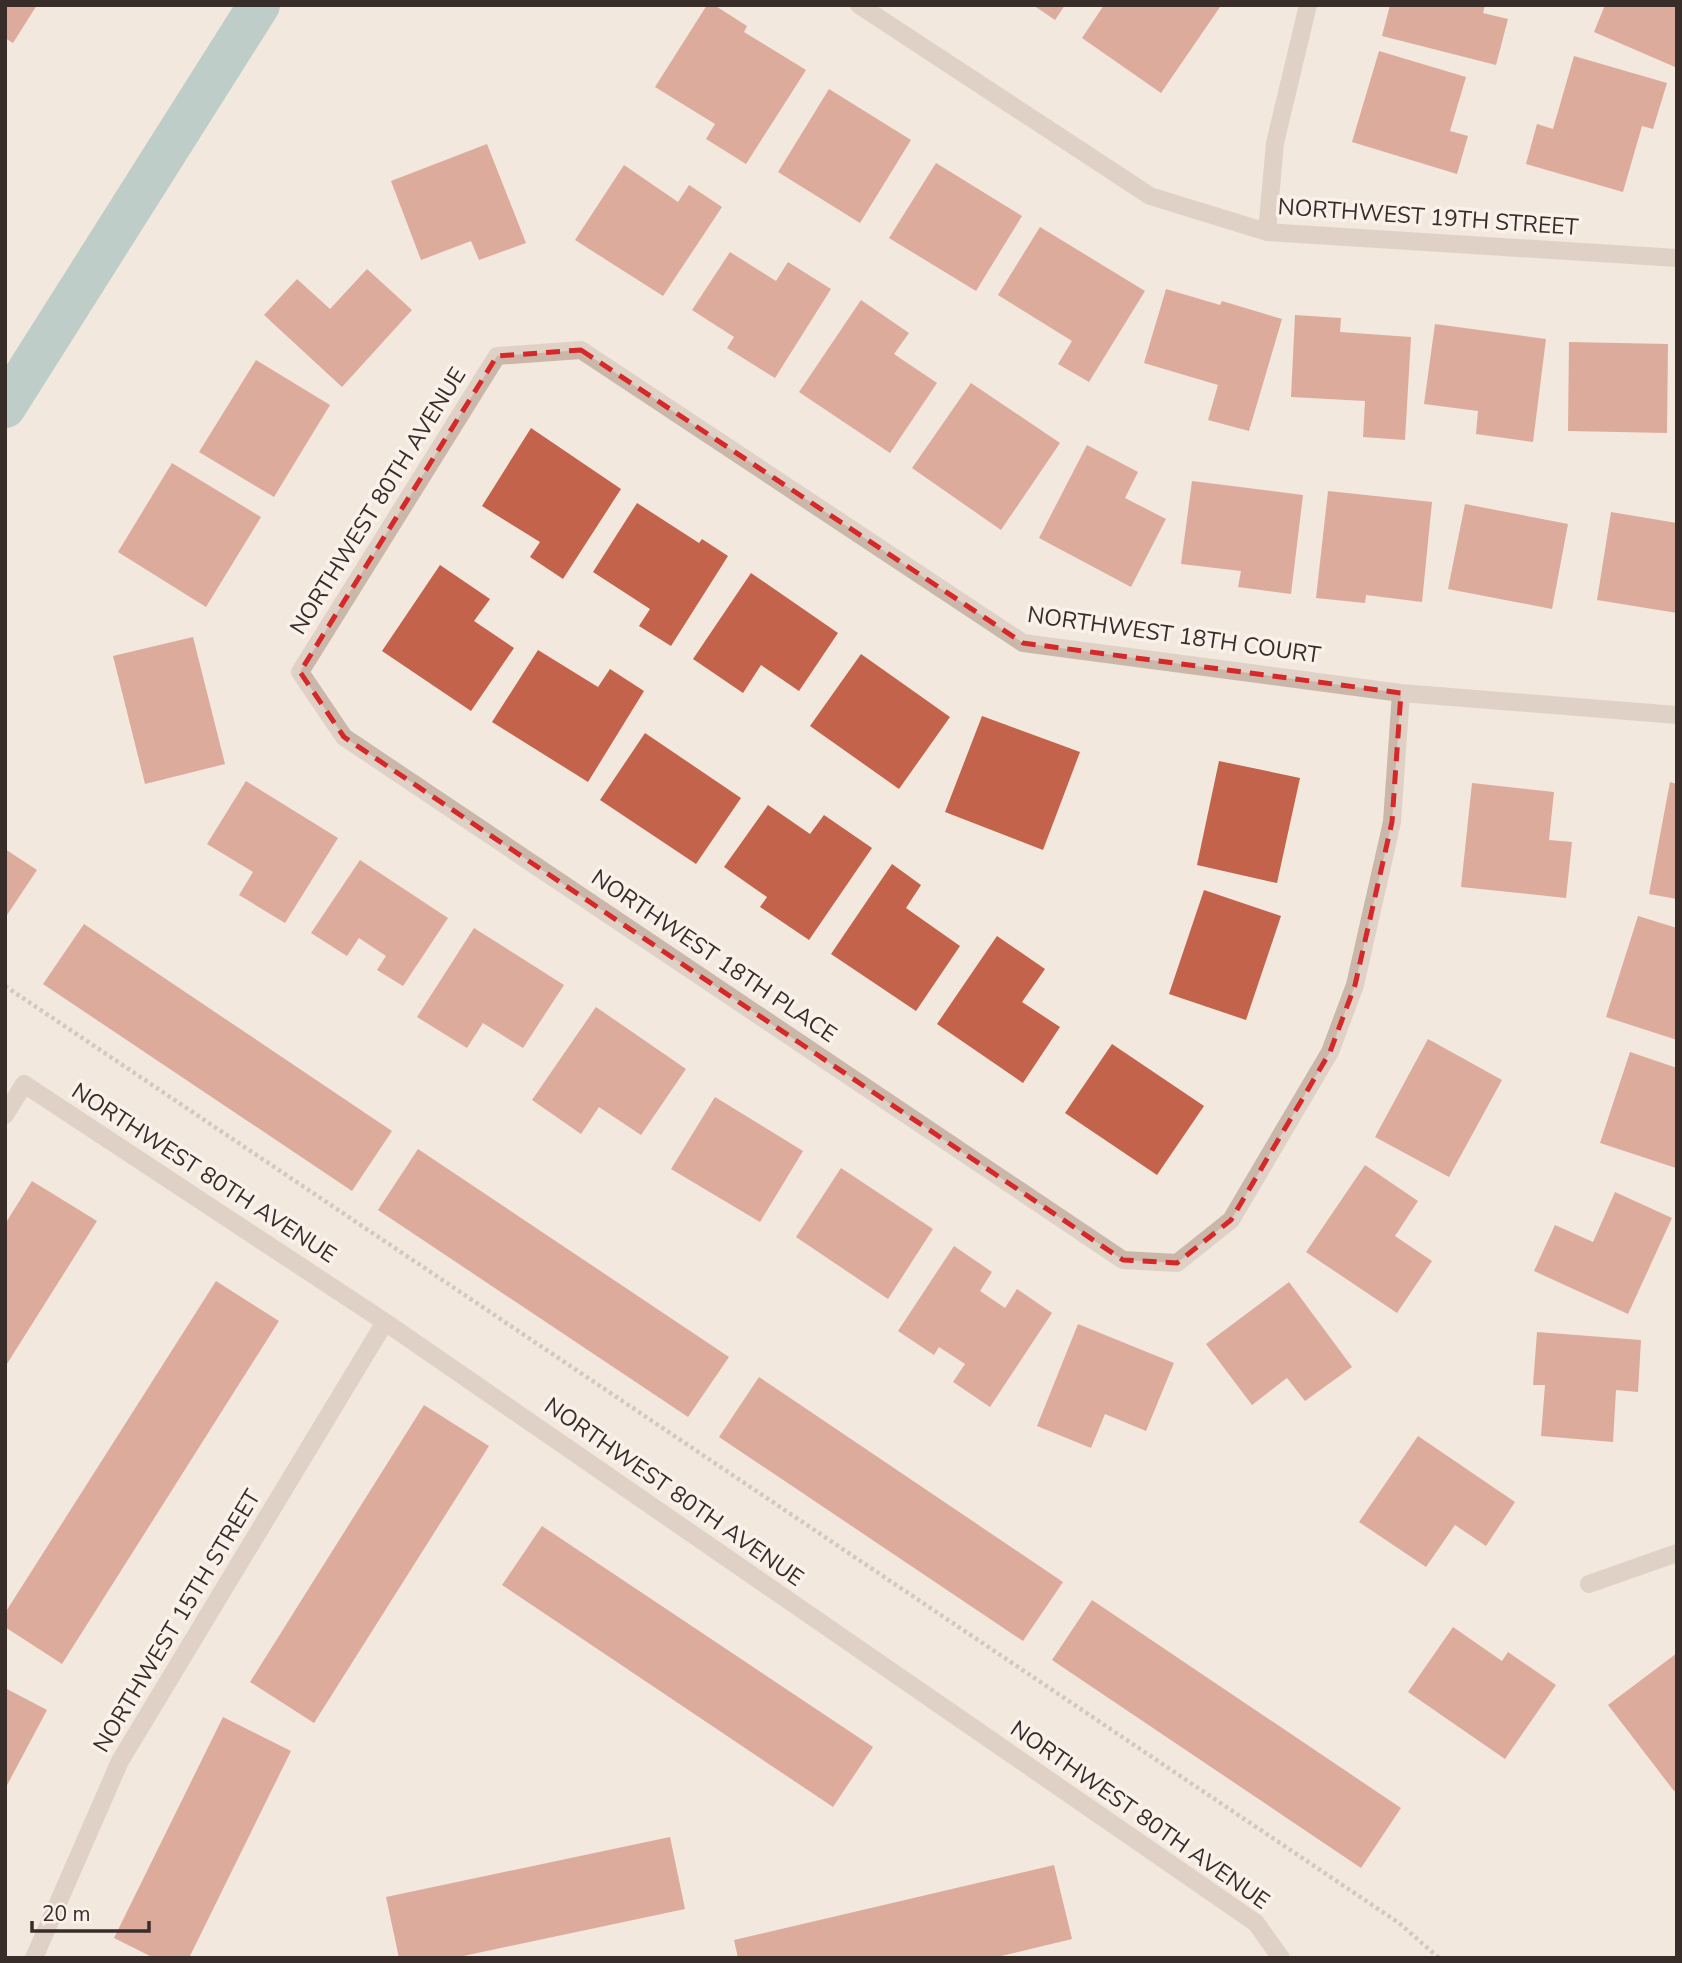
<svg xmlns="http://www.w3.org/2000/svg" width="1682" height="1963" font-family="'Nunito Sans',sans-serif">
<rect width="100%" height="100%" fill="#f2e8de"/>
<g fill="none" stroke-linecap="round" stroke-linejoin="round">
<path stroke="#7eaeae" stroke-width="42" d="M5,407l254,-402"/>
</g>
<path fill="#c3634b" d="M5,5h32l-24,38 -8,-5z
M707,5h7l33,21 -3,6 62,38 -60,94 -40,-25 9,-15 -60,-37z
M1033,5h32l-10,15z
M1104,5h113l3,2 -59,86 -79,-55z
M1390,5h95l-2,8 25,6 -12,46 -114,-29z
M1605,5h72l-2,62 -81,-35z
M1379,51l87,26 -16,54 18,5 -11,38 -105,-32z
M1574,56l93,27 -14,46 -11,-3 -19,66 -97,-28 11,-40 16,5z
M829,89l82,51 -51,83 -82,-51z
M487,144l39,99 -47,17 -8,-19 -50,19 -30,-79z
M936,163l86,53 -46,75 -87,-53z
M624,165l54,37 11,-17 33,22 -59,89 -88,-56z
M1040,227l105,64 -56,91 -31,-18 14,-23 -74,-46z
M730,252l46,29 12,-19 43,27 -56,89 -48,-30 7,-11 -42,-27z
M367,269l45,41 -70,77 -78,-72 33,-36 33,30z
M1166,289l54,16 2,-4 60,18 -33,112 -41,-11 10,-35 -74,-22z
M861,300l48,33 -15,21 43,29 -47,70 -91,-61z
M1295,315l46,3 -1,14 71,5 -6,103 -42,-3 2,-36 -74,-4z
M1435,324l111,15 -13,103 -57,-8 2,-23 -54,-7z
M1569,342l99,2 -1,89 -99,-2z
M256,360l74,45 -56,92 -75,-45z
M971,383l89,60 -59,87 -89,-62z
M531,428l90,61 -58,90 -33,-22 10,-15 -58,-36z
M1087,445l51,27 -13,26 41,21 -35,68 -92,-49z
M172,463l89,54 -55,90 -88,-55z
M1192,481l111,14 -12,99 -53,-7 3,-16 -60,-7z
M1328,491l104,11 -10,100 -56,-7 -1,8 -49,-5z
M637,503l62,40 3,-4 26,17 -57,90 -32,-20 11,-17 -57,-37z
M1465,504l103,20 -16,85 -104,-20z
M1611,512l66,11v90l-80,-13z
M440,565l50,34 -16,22 40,27 -43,63 -89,-60z
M751,573l87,60 -39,58 -38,-26 -18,28 -50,-34z
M193,637l32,127 -80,20 -32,-128z
M538,650l60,37 12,-18 34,22 -56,91 -96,-60z
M861,654l89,63 -51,72 -89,-63z
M982,716l98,36 -37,98 -98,-38z
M645,733l96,65 -45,66 -96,-64z
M1219,761l81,17 -23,105 -80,-18z
M246,781l92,57 -53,85 -46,-28 14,-23 -46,-28z
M1670,782l7,2v115l-28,-5z
M1472,783l82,9 -5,48 23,2 -6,56 -105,-11z
M768,805l42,29 14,-19 48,33 -63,92 -49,-33 7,-10 -43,-30z
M5,849l32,21 -32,48z
M360,860l88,58 -45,68 -26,-16 9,-14 -27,-18 -12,18 -36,-23z
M892,864l29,21 -15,23 54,38 -44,65 -85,-57z
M1204,890l77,26 -35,104 -77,-26z
M1638,916l39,12v112l-71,-23z
M84,924l308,207 -40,60 -309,-207z
M474,928l90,57 -41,63 -40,-25 -16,25 -50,-31z
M997,936l48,33 -23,33 38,25 -37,56 -86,-59z
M596,1007l90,62 -45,66 -42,-28 -18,27 -49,-34z
M1428,1039l74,41 -53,97 -74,-40z
M1112,1044l92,62 -47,69 -92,-62z
M1630,1052l47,16 -1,100 -76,-25z
M715,1097l88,54 -43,71 -89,-53z
M418,1149l311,208 -41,60 -310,-207z
M1365,1165l53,36 -23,35 37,25 -35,52 -91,-61z
M841,1168l92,61 -45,70 -92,-62z
M32,1181l65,40 -92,146v-143z
M1615,1192l57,26 -44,96 -94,-43 21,-46 38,17z
M954,1246l38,26 -12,19 25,17 12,-19 35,24 -62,94 -37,-25 12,-18 -26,-17 -5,8 -36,-24z
M216,1281l63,40 -217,343 -57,-37v-14z
M1289,1282l63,85 -47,34 -18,-23 -35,27 -46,-61z
M1078,1324l96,39 -28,68 -41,-17 -14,34 -54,-22z
M1537,1332l104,8 -3,52 -22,-2 -3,52 -72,-6 4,-51h-12z
M759,1377l304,205 -40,59 -304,-204z
M424,1405l65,41 -175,277 -64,-41z
M1418,1436l97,66 -29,44 -31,-21 -29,42 -67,-45z
M542,1526l331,221 -40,60 -331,-222z
M1092,1600l309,208 -40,60 -309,-208z
M1453,1627l49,34 6,-9 48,33 -51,74 -97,-67z
M1677,1653v137l-3,1 -66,-86z
M5,1688l42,22 -42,79z
M223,1717l68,34 -102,207h-35l-40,-20z
M670,1837l15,72 -231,49h-55l-13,-61z
M1054,1865l18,74 -79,19h-255l-4,-18z"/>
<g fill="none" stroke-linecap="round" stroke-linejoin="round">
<path stroke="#b6a194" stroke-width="4.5" stroke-dasharray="3.5 3.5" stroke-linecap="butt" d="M5,986l1394,937 40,35"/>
<path stroke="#cab7aa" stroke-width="18" d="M859,5l291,191 117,36 410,26
M1267,232l8,-89 33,-138
M1401,693l-9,129 -37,163 -25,67 -99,168 -54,43 -54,-3 -779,-523 -44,-65 197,-316 84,-6 442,293 378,50 276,22
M5,1115l19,-31 361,238 871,601 25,35
M1589,1584l88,-31
M34,1958l86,-197 265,-439"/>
</g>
<path d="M0 0H1682V1963H0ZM581,350l442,293 378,50 -9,129 -37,163 -25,67 -99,168 -54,43 -54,-3 -779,-523 -44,-65 197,-316z" fill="#f2e8de" fill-opacity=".55" fill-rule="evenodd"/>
<path fill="none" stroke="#d62828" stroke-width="5" stroke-dasharray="14 9" stroke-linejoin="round" d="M581,350l442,293 378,50 -9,129 -37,163 -25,67 -99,168 -54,43 -54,-3 -779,-523 -44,-65 197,-316z"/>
<g text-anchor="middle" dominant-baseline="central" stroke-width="7" stroke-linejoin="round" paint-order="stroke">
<g font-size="23" fill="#382d29" stroke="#faf2ea">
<text transform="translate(1428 217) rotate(4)">NORTHWEST 19TH STREET</text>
<text transform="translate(378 501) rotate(-58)">NORTHWEST 80TH AVENUE</text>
<text transform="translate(1174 635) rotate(8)">NORTHWEST 18TH COURT</text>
<text transform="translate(714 956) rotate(34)">NORTHWEST 18TH PLACE</text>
<text transform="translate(204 1173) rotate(33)">NORTHWEST 80TH AVENUE</text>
<text transform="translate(674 1492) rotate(35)">NORTHWEST 80TH AVENUE</text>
<text transform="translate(177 1621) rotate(-59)">NORTHWEST 15TH STREET</text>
<text transform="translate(1140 1815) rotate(35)">NORTHWEST 80TH AVENUE</text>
</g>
</g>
<rect width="1682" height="1963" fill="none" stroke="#382d29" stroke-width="14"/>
<path d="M32 1921v10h117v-10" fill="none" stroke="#382d29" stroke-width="3.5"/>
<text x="42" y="1921" font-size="21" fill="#382d29" stroke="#faf2ea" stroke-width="5" paint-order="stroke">20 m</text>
</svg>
